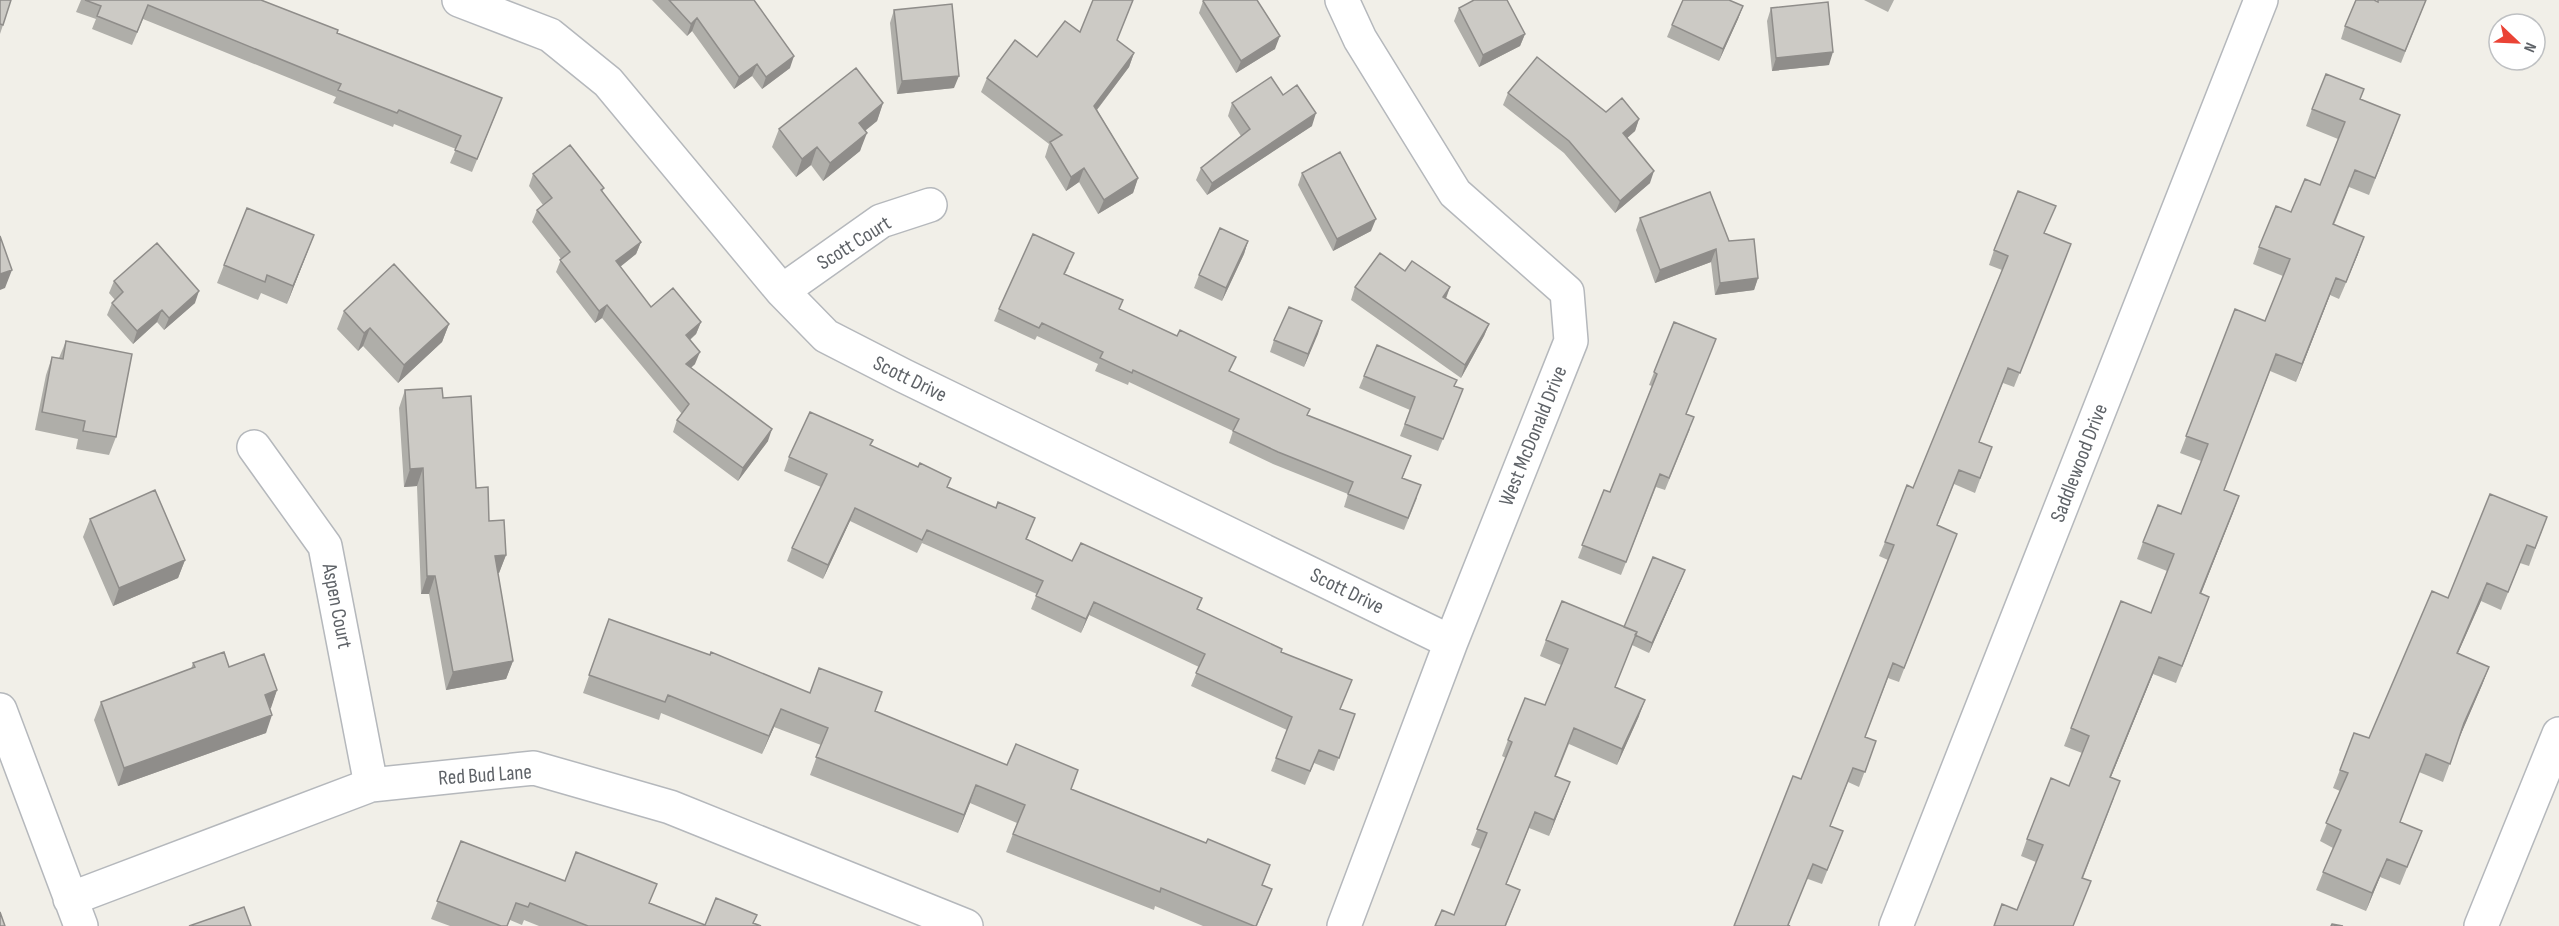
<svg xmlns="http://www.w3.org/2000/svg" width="2559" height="926" font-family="'Sofia Sans Condensed',sans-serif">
<rect width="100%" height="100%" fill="#f1efe8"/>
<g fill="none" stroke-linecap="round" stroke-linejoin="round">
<g stroke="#b5b8bc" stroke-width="36">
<path id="street" d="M459,0l91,35 58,47 174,209 44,45 78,40 547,266
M1342,0l18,39 95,154 112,99 4,49 -120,301 -107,284
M782,291l99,-70 49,-16
M254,447l71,99 46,239
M0,710l81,216
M70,899l301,-114 163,-17 136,39 296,119
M1896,926l365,-926
M2481,926l78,-192"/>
</g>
<use href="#street" stroke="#fff" stroke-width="33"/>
</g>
<path fill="#afaea9" d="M0,0l3,25 -3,9z
M81,0h180l76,33 160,78 -25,61 -22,-9 6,-14 -62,-25 -1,3 -60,-24 3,-6 -193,-78 -11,26 -40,-16 4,-10 -20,-7z
M652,0h102l36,68 -28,21 -10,-13 -18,13 -42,-58 -5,5z
M1864,0h30l-6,12z
M2378,0h48l-25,63 -60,-24 4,-13 33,-24z
M1203,1l72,48 -39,24 -37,-60z
M1743,6l-5,13 -19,42 -52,-24 5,-12z
M1459,8l66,26 -5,12 -41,21 -25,-46z
M1771,8l58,57 -57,6 -5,-50z
M894,10l60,78 -57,6 -7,-71z
M1080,32l37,9 17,12 -5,14 -32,43 41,68 -5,15 -35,21 -19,-32 -13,9 -21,-34 4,-13 -68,-52 6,-14 50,-21z
M1508,93l131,26 -4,12 -8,7 23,45 -35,30 -51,-60 -61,-48z
M1283,95l29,31 -105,69 -11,-15 5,-12 40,-32 -13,-20 4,-13z
M2360,99l34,33 -25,63 -20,-8 -15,38 24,29 -19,45 -9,-4 -34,87 -26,-11 -46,119 15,6 -38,98 2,20 -27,69 -23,-9 -42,103 3,21 -31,80 -66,32 19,-48 -15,-6 6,-17 42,-53 13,-33 -18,-7 7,-18 80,-115 16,-42 -30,-12 6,-17 38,-28 20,-53 -21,-8 55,-144 30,12 18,-45 -30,-12 6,-17 32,-35 29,-27 18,-46 -32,-13 6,-17z
M883,103l-6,18 -12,10 -5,20 -37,30 -12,-16 -15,12 -24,-30 7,-18z
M1302,173l69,58 -38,20 -35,-66z
M533,174l71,14 -2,4 39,50 -5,12 -16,13 31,40 50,15 -5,12 -6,6 5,24 -4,4 77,73 -30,40 -65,-49 4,-12 5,-6 -80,-96 -7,5 -39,-51 5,-13 -29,-37 5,-12 6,-5 -14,-19z
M1640,218l89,23 29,37 -4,12 -39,5 -4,-33 -56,21 -19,-53z
M2045,234l26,10 -57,143 -11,-4 -24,59 13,5 -17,46 -21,-9 -17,42 14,22 -52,134 -11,-4 -23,59 11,4 -17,46 -11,-5 -18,44 13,5 -21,53 -14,-5 -74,47 67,-147 87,-219 -9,-4 6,-14 28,-54 89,-218 -13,-5 5,-15z
M314,235l-27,69 -26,-11 -3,7 -41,-17 7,-18z
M1248,241l-4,13 -22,47 -28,-13 5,-13z
M1069,266l-4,8 58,26 -4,9 188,107 95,62 15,20 -13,32 -60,-23 4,-13 -75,-30 -44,-21 4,-12 -104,-49 -1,3 -33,-14 3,-7 -61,-28 -2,4 -41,-19 5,-12z
M1405,271l45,16 -4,12 43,25 -5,12 -23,42 -110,-78 4,-13z
M114,281l81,22 -31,27 -7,-8 -24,22 -26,-29 5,-12 3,-3 -6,-7z
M344,311l105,13 -7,18 -44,41 -35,-37 -5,5 -21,-22z
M1322,321l-18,46 -34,-15 4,-12z
M1674,322l12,92 4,15 -25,61 -9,-3 -35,88 -43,-17 26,-68 6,2 42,-106 -3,-1z
M66,341l50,96 -7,18 -33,-6 2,-10 -43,-9 11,-55 6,-18 7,1z
M1364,376l94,26 -20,49 -38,-15 10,-26 -51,-22z
M405,390l38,8 46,123 17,34 -7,18h-1l15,88 -7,18 -60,11 -17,-96h-8l-4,-108 -13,1 -5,-79z
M871,446l159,86 -3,7 45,22 130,37 -4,11 83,43 59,57 15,5 -21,57 -20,-8 -9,22 -34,-14 16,-41 -96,-44 8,-19 -110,-52 -8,18 -50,-24 6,-15 -115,-51 -5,10 -67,-32 -27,58 -36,-18 5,-13 29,-61 -37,-16 5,-14z
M2547,517l-18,49 -9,-3 -19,47 -20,-9 -23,52 31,14 -7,18 -23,53 -16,44 -24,-10 -19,50 22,9 -22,54 -20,-8 -14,34 -50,-21 17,-42 -13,-7 20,-50 -7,-3 21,-55 15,5 79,-140z
M90,519l95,41 -7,18 -65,28 -30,-69z
M1685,570l-36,83 -17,-8 -17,42 24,29 -22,49 -48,-21 -13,32 8,22 -15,38 -20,-8 -23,57 14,5 -14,36h-71l19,-11 27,-66 -10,-4 35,-87 -4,-2 6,-16 37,-35 16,-40 -21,-9 6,-16 78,-13z
M609,619l201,74 65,18 132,54 64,24 201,100 -15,37h-54l-48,-20 -1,4 -148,-58 11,-29 -47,-20 -12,30 -148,-58 11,-30 -47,-18 -12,27 -101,-41 -2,7 -76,-27z
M193,663l36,4 48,23 -7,19 -4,24 -148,53 -24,-66 7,-18 90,-33z
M461,841l104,40 85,22 55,22 49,-2 7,3h-222l-15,-6 -2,5 -12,-5 -3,6h-57l-19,-7z"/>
<path fill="#8f8d8a" d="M1743,6l-5,13 -19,42 4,-12z
M697,18l-5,13 -5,5 4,-12z
M1525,34l-5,12 -41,21 4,-12z
M1280,36l-5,13 -39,24 5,-12z
M1833,52l-4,13 -57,6 4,-13z
M1134,53l-5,14 -40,53 5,-14z
M794,56l-4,12 -28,21 4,-12z
M757,64l-5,12 -18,13 5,-12z
M959,76l-5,12 -57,6 5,-13z
M883,103l-6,18 -25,20 7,-18z
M1316,113l-4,13 -105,69 5,-12z
M1639,119l-4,12 -17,15 5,-13z
M867,133l-7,18 -37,30 7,-18z
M817,147l-6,18 -15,12 6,-18z
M1084,168l-5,14 -13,9 5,-14z
M1654,171l-4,12 -35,30 5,-12z
M1138,178l-5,15 -35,21 6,-14z
M1376,219l-5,12 -38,20 4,-12z
M314,235l-7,18 -20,51 6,-18z
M2364,237l-6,17 -19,45 7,-17z
M1248,241l-4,13 -22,47 4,-13z
M641,242l-5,12 -25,20 5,-13z
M1716,249l-5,13 -56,21 5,-13z
M12,270l-7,18 -5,2v-16z
M1758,278l-4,12 -39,5 5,-12z
M2336,278l-6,17 -34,87 6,-18z
M1450,287l-5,13 -2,-3z
M199,291l-4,12 -31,27 5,-12z
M607,305l-5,13 -7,5 4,-12z
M162,310l-5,12 -24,22 4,-13z
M1322,321l-4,13 -14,33 4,-13z
M701,322l-5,12 -15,13 5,-12z
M449,324l-7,18 -44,41 6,-18z
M1489,324l-5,12 -23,42 4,-13z
M370,328l-7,18 -5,5 6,-18z
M700,352l-5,12 -14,12 5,-12z
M772,429l-4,12 -30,40 5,-13z
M423,468l-6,18 -13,1 6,-18z
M2239,496l-6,17 -39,98 6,-18z
M855,508l-5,13 -27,58 5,-14z
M506,555l-7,18 -11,1 7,-18z
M185,560l-7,18 -65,28 6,-18z
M1685,570l-4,10 -32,73 3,-10z
M427,576h8l-6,18h-8z
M2487,583l-6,18 -31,70 7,-18z
M1094,602l-5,13 -8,18 5,-14z
M2159,657l-6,17 -49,120 6,-17z
M513,661l-7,18 -60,11 7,-18z
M2489,667l-7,18 -24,56 6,-18z
M277,690l-6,18 -13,5 7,-18z
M1645,700l-6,16 -22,49 5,-16z
M781,709l-7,18 -12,27 7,-18z
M272,715l-6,18 -148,53 6,-18z
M1570,782l-6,16 -15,38 5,-16z
M976,785l-6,18 -12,30 6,-18z
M2387,859l-7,18 -14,34 6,-18z"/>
<path fill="#cccac5" stroke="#8f8d8a" stroke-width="1.5" d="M0,0h11l-8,25 -3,-1z
M85,0h176l77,30 -1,3 165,65 -25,61 -22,-9 6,-14 -62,-26 -2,3 -59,-23 3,-6 -193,-79 -11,27 -40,-16 4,-10z
M669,0h85l40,56 -28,21 -9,-13 -18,13 -42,-59 -6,6z
M1093,0h40l-16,40 17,13 -40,53 44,72 -34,22 -20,-32 -13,9 -21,-35 12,-7 -75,-57 28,-38 22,17 28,-36 15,11z
M1204,0h53l23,36 -39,25 -38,-60z
M1474,0h33l18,34 -42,21 -24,-47z
M1683,0h46l14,6 -20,43 -51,-24z
M2356,0h18l4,2v-2h48l-21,51 -60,-25z
M1828,2l5,50 -57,6 -5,-50z
M952,4l7,72 -57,5 -8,-71z
M1537,57l69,55 16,-14 17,21 -16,14 31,38 -34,30 -51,-60 -61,-48z
M856,68l27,35 -24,20 8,10 -37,30 -13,-16 -15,12 -23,-30z
M2326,74l38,15 -4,10 40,16 -25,63 -20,-8 -22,54 31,13 -18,45 -10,-4 -34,86 -26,-10 -52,136 15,6 -39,97 9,4 -27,69 -23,-9 -49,120 10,4 -38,97 9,3 -18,45h-79l8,-22 15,6 26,-65 -16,-6 24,-61 18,8 20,-50 -18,-8 50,-127 30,12 23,-59 -31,-12 15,-37 23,9 27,-70 -22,-8 49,-127 30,12 25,-62 -31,-12 17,-41 15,6 14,-33 15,6 25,-63 -33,-13z
M1271,77l12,18 14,-10 19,28 -104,70 -11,-15 49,-39 -18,-26z
M570,145l34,43 -3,2 40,52 -25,19 35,46 22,-19 28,34 -15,13 14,17 -14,12 86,65 -29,39 -66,-48 12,-16 -82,-99 -8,6 -39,-51 10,-8 -33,-42 15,-12 -19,-24z
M1340,152l36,67 -39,20 -35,-66z
M2018,191l38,15 -12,27 27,11 -51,129 -12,-5 -29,74 13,5 -12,31 -21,-8 -22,55 20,9 -53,134 -11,-5 -28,74 11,4 -11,31 -12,-4 -23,58 13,5 -16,39 -14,-6 -25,61 2,1h-56l59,-150 8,3 93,-234 -9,-3 22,-57 6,3 95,-232 -14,-6z
M1710,192l19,49 25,-2 4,39 -38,5 -4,-34 -56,21 -20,-52z
M247,208l67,27 -21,51 -26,-11 -2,7 -41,-17z
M1220,228l28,13 -22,47 -27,-13z
M1033,234l41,19 -10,21 59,26 -4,9 58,27 3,-6 56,27 -7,14 81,38 -3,6 104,41 -9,22 19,7 -13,33 -60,-24 5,-12 -75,-30 -45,-21 6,-12 -106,-49 -1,3 -32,-15 3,-6 -61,-29 -3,5 -40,-19z
M0,236l12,34 -12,4z
M157,243l42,48 -30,27 -7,-8 -25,21 -25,-28 11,-11 -9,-11z
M1380,253l25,18 7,-10 38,26 -7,10 46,27 -24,41 -110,-78z
M394,264l55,60 -45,41 -34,-37 -6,5 -20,-22z
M1289,307l33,14 -14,33 -34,-14z
M1674,322l42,17 -30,75 8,3 -25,61 -9,-4 -34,88 -44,-17 22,-55 6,2 47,-118 -3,-2z
M66,341l66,13 -16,83 -33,-6 2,-10 -43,-9 10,-55 11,2z
M1377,345l80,35 -3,6 9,3 -20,50 -38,-15 10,-27 -51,-21z
M442,388l1,10 28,-2 5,92 12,-1 1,34 15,-1 2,35 -11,1 18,105 -60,11 -18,-96h-8l-4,-108 -13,1 -5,-79z
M810,412l63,28 -3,5 48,22 2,-4 31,15 -4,9 49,21 2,-6 37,16 -9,21 46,22 9,-18 121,55 -5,11 85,40 -1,3 71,28 -12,29 15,5 -16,44 -20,-8 -9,21 -34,-13 16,-41 -96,-44 9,-19 -111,-52 -8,17 -50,-23 7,-15 -116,-51 -5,10 -67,-32 -27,57 -36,-17 35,-74 -38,-17z
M155,490l30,70 -66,28 -29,-69z
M2490,494l57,23 -12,31 -8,-3 -19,47 -21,-9 -30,70 32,14 -25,56 -14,41 -24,-10 -26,68 22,9 -15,36 -20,-8 -15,34 -49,-21 18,-42 -15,-7 22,-50 -8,-3 14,-37 15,5 63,-147 16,7z
M1653,557l32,13 -33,73 -17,-8 2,-3 -13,-5z
M1562,601l75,31 -22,55 30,13 -23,49 -48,-21 -19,48 15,6 -16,38 -19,-8 -29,72 14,6 -15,36h-70l7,-16 12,5 33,-82 -10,-4 35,-87 -4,-2 17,-42 20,7 23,-56 -22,-9z
M609,619l101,36 1,-3 99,41 9,-25 63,24 -7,19 132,54 9,-21 62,26 -7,19 135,54 2,-4 62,26 -8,20 10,4 -16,37h-2l-93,-38 -1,4 -147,-58 12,-29 -49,-20 -12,30 -148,-58 12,-29 -47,-19 -12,27 -101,-41 -3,7 -76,-27z
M224,652l5,15 35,-13 13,36 -12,5 7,20 -148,53 -23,-66 94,-35 -2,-4z
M461,841l104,40 11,-29 81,32 -8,19 56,22 11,-27 41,17 -4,8 8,3h-173l-58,-23 -2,4 -12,-4 -9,23h-6l-64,-25z
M244,907l7,19h-62z
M0,912l5,14h-5z
M2332,924l11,2h-12z"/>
<g text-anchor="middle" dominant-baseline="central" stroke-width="5" stroke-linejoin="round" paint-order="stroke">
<g font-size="21" fill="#5f6368" stroke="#fff">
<text transform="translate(854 243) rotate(-32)">Scott Court</text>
<text transform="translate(910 379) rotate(26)">Scott Drive</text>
<text transform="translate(1533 436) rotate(-68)">West McDonald Drive</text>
<text transform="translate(2079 463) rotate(-69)">Saddlewood Drive</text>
<text transform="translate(1347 591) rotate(26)">Scott Drive</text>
<text transform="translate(337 606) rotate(79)">Aspen Court</text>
<text transform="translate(485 775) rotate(-4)">Red Bud Lane</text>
</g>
</g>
<g transform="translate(2517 42) rotate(113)"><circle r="28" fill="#ffffff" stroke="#bfc1c3" stroke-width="1.5"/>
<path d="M0-4.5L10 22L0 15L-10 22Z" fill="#ea4335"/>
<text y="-9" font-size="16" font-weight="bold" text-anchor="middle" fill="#5f6368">N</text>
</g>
</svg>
